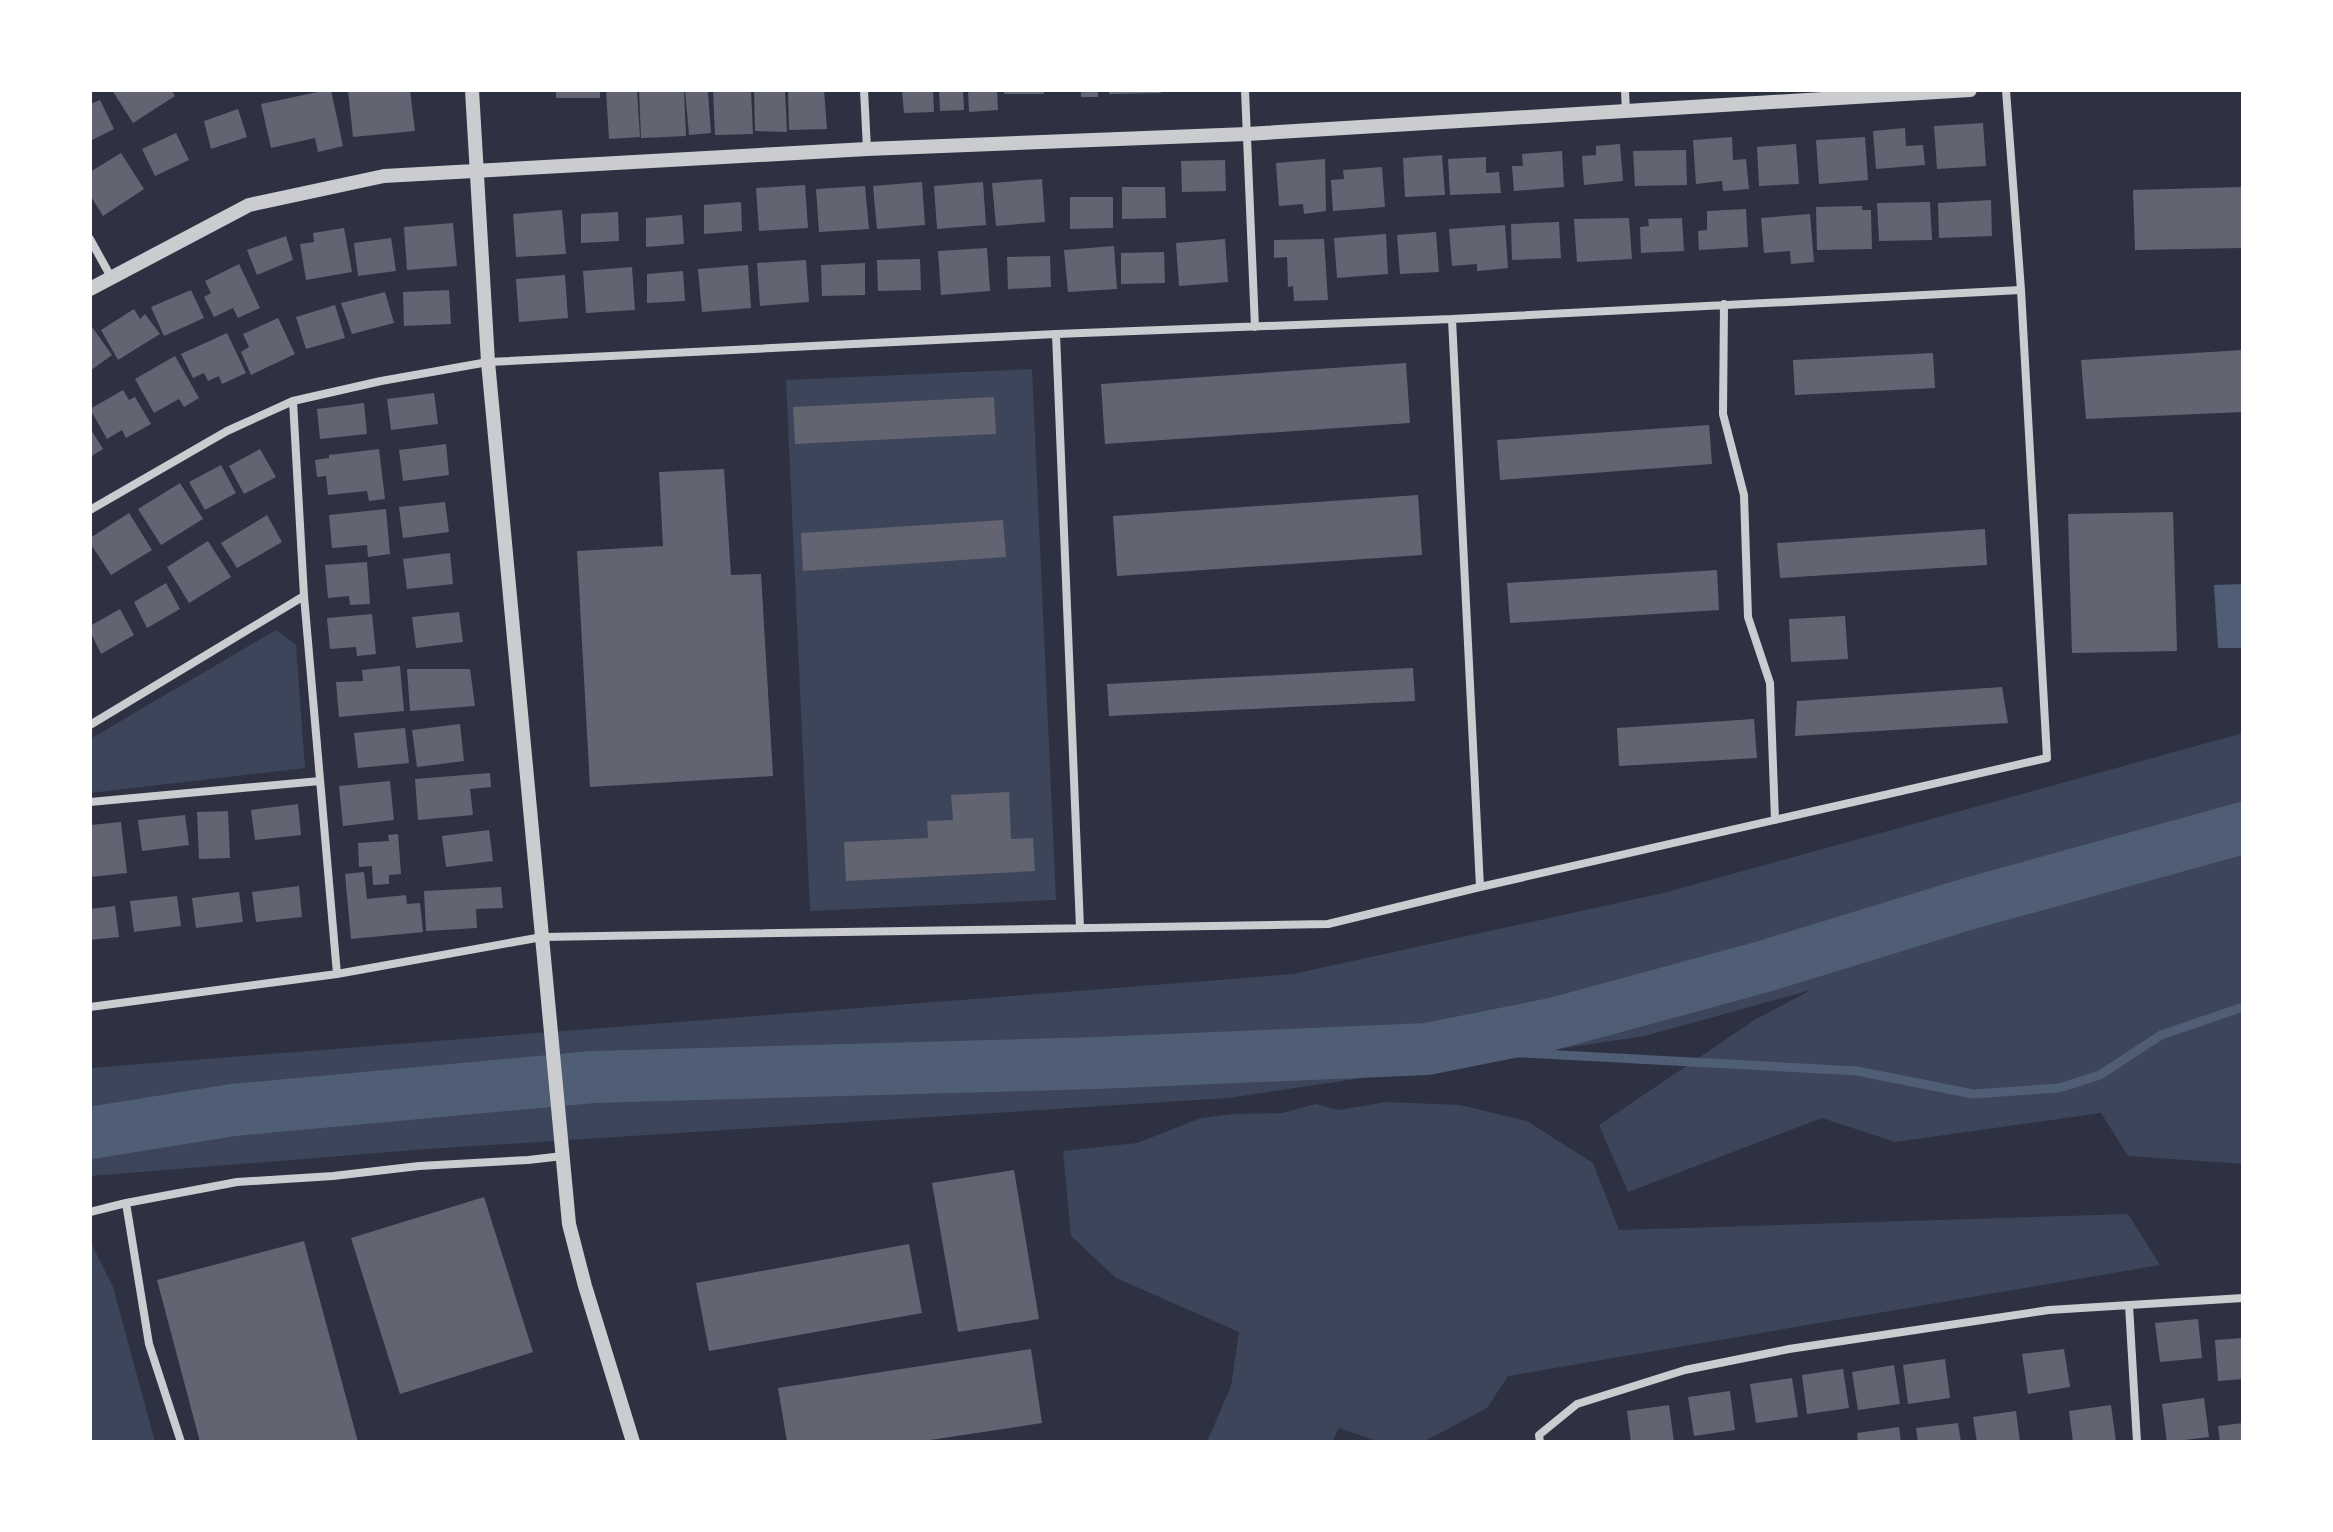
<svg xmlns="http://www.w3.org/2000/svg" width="2333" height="1532" font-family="Roboto,sans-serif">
<rect width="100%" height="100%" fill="#2d3142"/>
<path fill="#3c4559" d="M1032,369l24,531 -246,11 -24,-531z
M276,630l20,15 9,123 -215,25v-54z
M2243,733v431l-115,-8 -27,-43 -206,29 -73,-24 -194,74 -29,-67 157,-106 55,-29 -166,46 -417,62 -800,51 -338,27v-108l1203,-94 370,-81z
M1386,1102l74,3 67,16 66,42 26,67 509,-16 32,51 -652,111 -21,32 -60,32h-53l-35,-12 -7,14h-125l24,-56 8,-54 -123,-54 -45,-42 -8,-85 74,-8 64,-25 31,-4 51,-1 32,-9 23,6z
M90,1241l23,46 42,155h-65z"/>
<path fill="#4f5d75" d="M2243,584v64h-25l-4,-63z"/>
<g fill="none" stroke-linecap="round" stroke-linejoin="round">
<path stroke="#4f5d75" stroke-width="9" d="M1431,1048l426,23 116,23 86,-6 41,-13 61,-40 82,-28"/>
<path stroke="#4f5d75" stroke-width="52" d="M90,1133l143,-23 360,-33 504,-14 330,-14 125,-25 210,-57 209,-64 272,-75"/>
</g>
<path fill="#626471" d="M112,90h59l4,6 -42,27z
M327,90h4l12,56 -25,6 -3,-14 -44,10 -10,-44z
M348,90h62l5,41 -62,6z
M556,90h44v8h-44z
M606,90h31l3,47 -31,2z
M639,90h45l2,46 -45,2z
M685,90l23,2 3,41 -22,2z
M713,90h38l2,44 -38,1z
M754,90h31l2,42 -32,-1z
M788,90h36l3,39 -38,1z
M902,90h31l1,22 -30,1z
M939,90h24l1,20 -24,1z
M968,90h29l1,20 -29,2z
M1004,90h40v4h-40z
M1081,90h17v7h-17z
M1109,90h52v3l-52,1z
M100,100l14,29 -24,12v-37z
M238,109l9,28 -36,12 -7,-28z
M1983,123l3,43 -49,3 -3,-43z
M1905,128l1,18 17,-1 2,20 -49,4 -3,-38z
M176,133l13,27 -34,16 -13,-27z
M1732,137l1,23 13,-1 3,30 -26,2 -1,-10 -26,3 -3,-44z
M1865,137l3,43 -49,4 -3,-44z
M1620,144l3,37 -39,4 -2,-29 14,-1v-9z
M1796,144l3,40 -40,2 -2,-39z
M1686,150l1,35 -52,1 -2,-35z
M1562,151l2,36 -50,4 -2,-25h11l-1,-12z
M121,153l23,36 -41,27 -13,-21v-23z
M1442,155l3,40 -40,2 -2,-39z
M1486,157v16l13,-1 2,21 -51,2 -2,-36z
M1325,159l1,52 -22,3 -1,-10 -24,2 -3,-43z
M1225,160l1,31 -44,1 -1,-31z
M1382,167l3,40 -52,4 -2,-31 13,-1 -1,-9z
M1042,179l3,43 -49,4 -4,-43z
M922,182l3,43 -48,4 -4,-43z
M983,182l3,43 -49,4 -3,-43z
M805,185l3,43 -49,3 -3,-43z
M865,186l4,43 -50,3 -3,-43z
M1122,187h43l1,31 -44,1z
M2243,187v61l-108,2 -2,-60z
M1070,197h43v31l-43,1z
M1991,200l1,36 -53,2 -1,-35z
M741,202l1,29 -38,3v-29z
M1930,202l2,38 -53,1 -2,-38z
M1862,206v4h9l1,39 -55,1 -1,-43z
M1746,209l2,38 -49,3 -1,-19 9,-1v-19z
M562,210l4,44 -50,3 -3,-43z
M618,212l1,29 -38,2v-29z
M1810,214l4,48 -23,2 -1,-13 -26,2 -3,-35z
M682,215l2,29 -38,3v-29z
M1629,218l3,41 -55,3 -3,-43z
M1682,218l2,33 -43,2 -1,-26 9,-1 -1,-7z
M1559,222l2,36 -49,2 -1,-36z
M453,223l4,43 -50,4 -3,-43z
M1505,225l3,43 -31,3v-7l-25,2 -3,-37z
M344,228l8,44 -46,8 -6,-36 14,-2 -1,-9z
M1436,232l3,40 -39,2 -3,-39z
M1386,234l2,40 -51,4 -3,-40z
M286,236l7,24 -36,15 -10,-25z
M391,238l5,33 -38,5 -4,-33z
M1225,239l3,43 -49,4 -3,-43z
M1324,239l4,61 -34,1 -1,-15 -5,1 -1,-30 -13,1v-18z
M1114,246l3,43 -49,3 -4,-42z
M987,248l3,43 -49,4 -3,-44z
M1164,252l1,31 -44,1v-31z
M1050,256l1,31 -43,2 -1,-32z
M920,259l1,31 -43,1 -1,-31z
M806,260l3,42 -49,4 -3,-43z
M865,263v32l-43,1 -1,-31z
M239,264l21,44 -22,10 -5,-10 -19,9 -10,-20 7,-4 -6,-12z
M748,265l3,43 -49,4 -4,-43z
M632,267l3,43 -49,3 -3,-42z
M683,271l2,30 -38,2v-29z
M565,275l3,43 -49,4 -3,-43z
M191,290l13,28 -40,18 -13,-29z
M449,290l2,34 -47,2 -1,-34z
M385,292l9,31 -42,11 -11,-31z
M335,305l10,33 -39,11 -10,-32z
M134,309l6,10 5,-5 15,20 -42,26 -17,-30z
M278,318l17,36 -44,21 -10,-23 8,-5 -6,-13z
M90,324l22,31 -22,16z
M227,333l19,40 -24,11 -3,-8 -11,5 -4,-8 -11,5 -12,-24z
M2243,350v62l-157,7 -5,-59z
M1933,353l2,35 -140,7 -2,-35z
M175,356l24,42 -15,9 -5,-8 -25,14 -19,-34z
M1406,363l4,60 -305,21 -4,-60z
M123,390l6,10 6,-3 16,27 -25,14 -4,-8 -15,9 -17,-30z
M434,393l4,31 -47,6 -4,-31z
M994,397l2,37 -201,10 -2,-37z
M364,403l3,31 -47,5 -3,-30z
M1709,425l3,39 -212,16 -3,-40z
M90,428l13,21 -13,8z
M446,444l3,31 -46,6 -4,-31z
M260,449l16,28 -32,17 -15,-28z
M379,449l6,50 -16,2 -2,-10 -39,4 -2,-19 -9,1 -2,-17 14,-2v-3z
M221,465l15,28 -31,17 -16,-28z
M724,469l7,106 30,-1 12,202 -183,11 -13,-236 86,-5 -4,-74z
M180,483l23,36 -42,26 -23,-36z
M1418,495l4,60 -305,21 -4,-60z
M445,502l4,30 -46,6 -4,-31z
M386,509l4,45 -22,3 -1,-12 -35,3 -3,-33z
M2173,512l4,139 -105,2 -4,-139z
M129,513l23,37 -41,25 -21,-32v-5z
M267,515l15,27 -45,26 -16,-25z
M1003,520l3,37 -203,14 -2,-38z
M1985,529l2,36 -207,13 -3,-35z
M208,541l23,36 -42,26 -22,-36z
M450,553l3,31 -46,5 -4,-30z
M367,562l3,42 -20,1 -1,-9 -21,2 -3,-33z
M1717,570l2,40 -209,13 -3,-40z
M166,583l14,26 -33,19 -13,-26z
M120,609l14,26 -33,19 -11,-23v-5z
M459,612l4,30 -47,6 -4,-31z
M372,614l4,40 -19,2 -1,-9 -26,2 -3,-31z
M1845,616l3,43 -57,3 -2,-43z
M400,666l4,45 -65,6 -3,-35 27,-1 -1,-11z
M1413,668l2,33 -306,15 -2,-32z
M407,669h63l5,37 -65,5z
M2002,687l6,36 -213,13 2,-35z
M1754,719l3,39 -138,8 -2,-38z
M460,724l4,37 -47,6 -5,-37z
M405,728l4,35 -51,5 -4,-35z
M490,773l1,14 -21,2 3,26 -55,5 -3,-41z
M390,781l4,39 -51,6 -4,-40z
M1009,792l2,47 22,-1 2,33 -189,10 -2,-39 84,-4 -1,-17 26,-1 -2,-25z
M298,804l3,31 -46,5 -4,-30z
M228,811l2,47 -31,1 -2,-47z
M185,815l4,30 -47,6 -4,-31z
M121,822l6,51 -37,4v-52z
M489,830l4,31 -47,6 -4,-31z
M398,834l3,40 -12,1v9l-16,1 -1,-19 -13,1 -1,-24 31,-2 -1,-6z
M364,872l3,27 39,-4 1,9 13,-1 3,29 -72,7 -6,-65z
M299,886l3,31 -46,5 -4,-30z
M501,887l2,21 -27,1 1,19 -51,3 -2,-40z
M239,892l4,30 -47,6 -4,-30z
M177,896l4,30 -47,6 -4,-31z
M115,906l4,31 -29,3v-31z
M1014,1170l25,149 -81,13 -26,-149z
M484,1197l49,155 -133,42 -49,-156z
M304,1241l54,201h-158l-43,-162z
M909,1244l13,69 -213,38 -13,-68z
M2198,1319l4,39 -42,4 -5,-39z
M2243,1338v41l-25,2 -3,-41z
M1031,1349l11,74 -125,19h-130l-9,-54z
M2064,1349l6,38 -42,7 -6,-40z
M1945,1359l5,39 -42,6 -5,-39z
M1894,1365l6,39 -42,6 -6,-38z
M1843,1369l6,39 -42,6 -5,-39z
M1792,1378l6,39 -42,6 -6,-39z
M1730,1391l5,39 -41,6 -6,-39z
M2204,1398l5,39 -42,5 -5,-38z
M1669,1405l5,37h-43l-4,-31z
M2111,1405l5,37h-43l-4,-31z
M2016,1411l4,31h-43l-4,-25z
M1958,1423l3,19h-43l-2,-14z
M2243,1423v19h-23l-2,-16z
M1899,1427l2,15h-43l-1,-9z"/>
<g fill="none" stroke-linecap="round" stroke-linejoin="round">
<path stroke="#caccd0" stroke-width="8" d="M864,90l3,59
M1245,90l10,237
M1625,90l1,22
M90,239l21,38
M1724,304l-1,110 21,81 4,122 22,66 5,137
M1452,319l28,568
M1056,334l24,594
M293,401l11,195 33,378
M90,510l137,-79 66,-30 88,-20 107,-19 568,-28 396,-15 569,-29
M90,725l214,-129
M90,802l230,-21
M90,1007l247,-33 205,-37 786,-13 152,-37 567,-129 -26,-468 -15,-200
M126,1203l23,141 32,98
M90,1212l36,-9 111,-21 96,-6 86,-10 109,-6 35,-4
M2129,1305l8,137
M1540,1442l-1,-7 38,-31 108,-34 104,-21 260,-39 194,-12"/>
<path stroke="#caccd0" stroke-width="14" d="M472,90l16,272 81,862 16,62 48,156
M90,289l159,-84 135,-29 483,-27 380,-15 723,-44"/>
</g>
<rect width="2333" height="1532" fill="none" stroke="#ffffff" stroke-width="184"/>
</svg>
